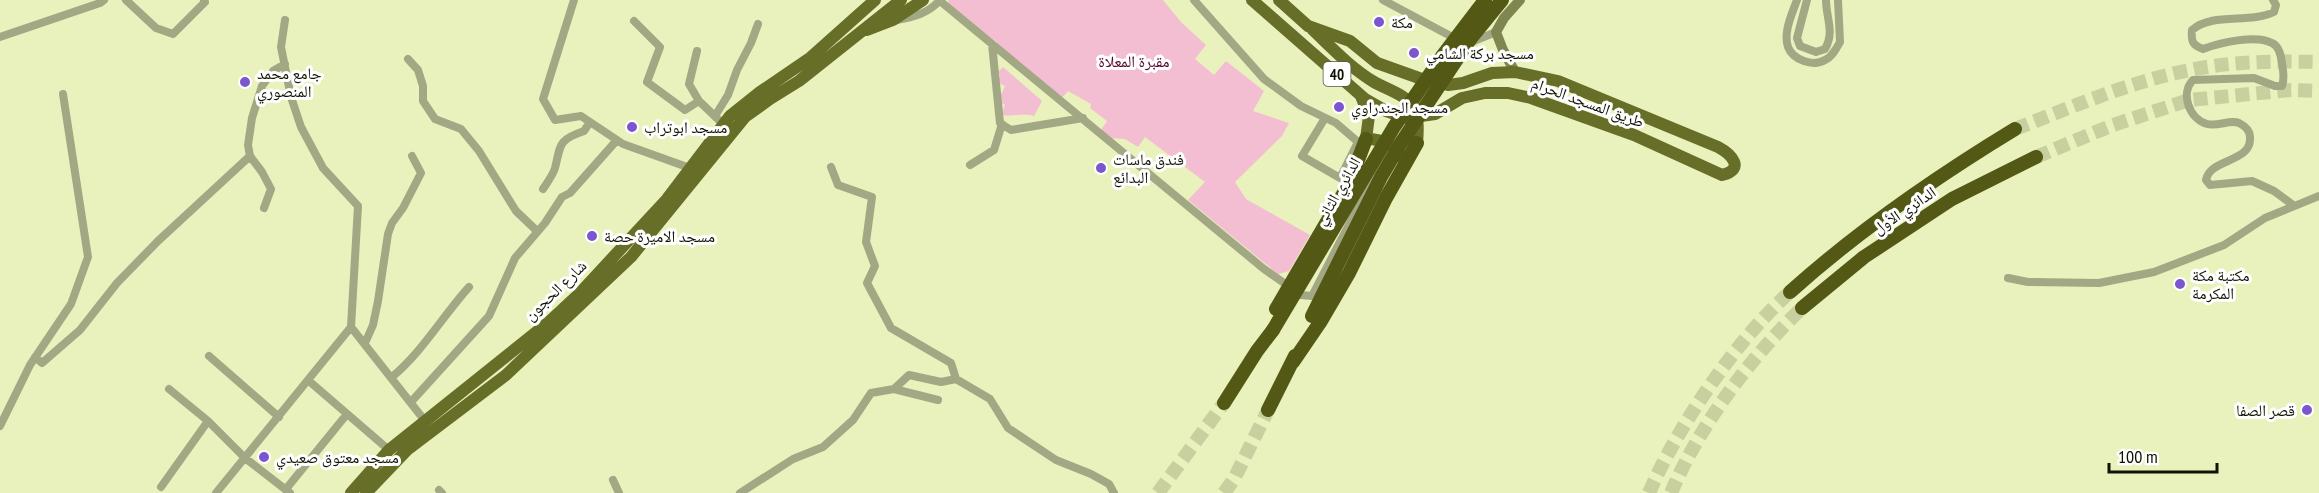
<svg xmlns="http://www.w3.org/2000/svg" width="2319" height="493" font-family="'PT Sans Narrow','Noto Naskh Arabic',sans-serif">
<rect width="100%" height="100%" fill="#e9f1bc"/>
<path fill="#f4bed2" d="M948,0h215l18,22 25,23 -11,14 19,16 12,-14 38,30 -11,20 36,12 -7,13 -47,46 11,17 64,36 -21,36 -11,3 -90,-74 17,-18 -60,-45 -7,10 -13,-8 -16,-1 -8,-8 6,-9 -17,-13 1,-4 -23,-13 -7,8 -67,-52 3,-5 -47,-34z
M1003,67l39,34 -8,15c-11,-3 -22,1 -33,-1l4,-10 -7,-4 7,-15 -8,-4 3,-6 -2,-4z"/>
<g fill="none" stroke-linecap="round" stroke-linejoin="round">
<path stroke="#c9d0a0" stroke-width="14" stroke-dasharray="14 7" stroke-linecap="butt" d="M2015,129c57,-22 114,-47 175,-59 42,-9 87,-9 129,-8
M2036,157l77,-32 76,-25 102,-10 28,1
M1158,493l66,-90
M1224,493l10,-14 34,-69
M1649,493c28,-66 88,-154 141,-201
M1671,493c28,-67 79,-135 131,-185"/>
<path stroke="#a2a784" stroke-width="8" d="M126,0l30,28 17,6 32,-32 -1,-2
M574,0l-31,99 12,21 26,-4 42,28 67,24
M1194,0l70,79 37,27 35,17 22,19 7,-3
M1383,0l75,40
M1797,0c-5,14 -14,32 -9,47 5,13 25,20 37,13 7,-3 11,-11 15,-18l-2,-42
M1807,0l-10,38 3,8 16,6 9,-3c10,-17 1,-31 1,-49
M2273,0l3,5 -2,7c-25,12 -61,0 -82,18 -1,11 0,15 11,19 16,-6 53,-15 69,-6 7,3 9,12 10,20 1,8 3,15 0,23h-7l-21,-8 -61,2c-13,13 -4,39 14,44 11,3 23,-5 32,-1 6,3 11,8 11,14 2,26 -40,21 -44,43l4,5 42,-4 22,10 19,14
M940,1l324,268 37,26 11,1 74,-143
M897,20c17,-3 32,-7 43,-20
M634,21l26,26 -13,35 38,28 14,-9 24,23
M0,37l100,-34 4,-3
M1469,43l27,-11
M992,44l8,79 11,7 72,-12
M697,51l-8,33 10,17
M408,59l10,11 5,16v15l12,18 26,10 18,22 37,60 21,20
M715,116l13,-21 9,-25 14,-27 7,-19
M1325,118l-23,38 38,22 18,-36
M970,165l24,-15 8,-26
M831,167l7,18 34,12 -6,45 9,24 -8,17 24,45 60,35 5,16
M543,189c4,-6 10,-14 12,-21 6,-24 3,-28 29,-37l6,-9
M264,208l7,-19 -9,-17 -12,-16 -2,-11 4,-27 10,-32 11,-15 12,-7
M2008,278l20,4 71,1 55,-11 70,-27 41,-27 54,-22
M351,327l74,94
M365,343l8,-18 5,-24 10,-67 4,-11 11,-15 18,-35 -9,-17
M209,356l70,61
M35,357l7,6 38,-33 37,-47 41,-42 92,-85
M392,377c31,-26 50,-60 77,-90
M309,381l80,69
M169,389l39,32 37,37 45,35
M894,389l44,11
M411,402l78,-86 26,-58 30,-35 17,-26 8,-4 47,-53
M0,426l30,-61 41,-61 17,-47 -25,-163
M613,480l6,13
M161,487l47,-66
M286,489l61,-75
M439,490l3,3
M216,493l135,-166 7,-121 -35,-38 -22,-41 -10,-30 -10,-50 4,-27
M740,493l53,-34 30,-12 30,-27 18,-27 23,-4 15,-14 32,7 15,-3 34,20 18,29 48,32 35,14 18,10 5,9"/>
<path stroke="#808650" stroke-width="10" d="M1515,72l-12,-22 -7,-18 8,-14 16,-18"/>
<path stroke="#676e27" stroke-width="12" d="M1252,0l113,99 21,12 21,7 28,-4 27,-16 23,-5h23l23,5 103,37 88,40c24,-6 9,-21 -4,-28l-160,-66 -43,-9 -23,1 -29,10 -15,2 -29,-7 -42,-15 -27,-22 -42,-15 -29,-26
M867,30l26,-10 30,-20
M1313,30c20,19 38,38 61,52 12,7 31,12 39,25 6,10 5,25 4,36
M1361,96l8,20 -3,23c15,0 29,4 36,19
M351,493l38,-43 160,-128 29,-27 89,-96 63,-83 30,-24 50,-34 65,-58
M366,493l41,-43 99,-75 125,-118 114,-140 25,-18 29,-18 102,-81"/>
<path stroke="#535815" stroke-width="14" d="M1349,184l17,-45
M1790,292c69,-62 146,-115 225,-163
M1802,308l62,-51 88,-58 84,-42
M1293,362l28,-41 28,-48 37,-75 31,-55
M1224,403l33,-52 16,-21
M1268,410l27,-54"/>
<path stroke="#535815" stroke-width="14" d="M1276,309l73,-125
M1312,316l69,-139 20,-34 70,-105 31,-38
M1273,330l121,-203 49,-72 42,-55"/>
</g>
<g fill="#7b56cf" stroke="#fff" stroke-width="2">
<circle cx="1379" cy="22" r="6"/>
<circle cx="1414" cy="53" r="6"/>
<circle cx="245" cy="82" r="6"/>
<circle cx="1339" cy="107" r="6"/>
<circle cx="632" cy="127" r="6"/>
<circle cx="1101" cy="168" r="6"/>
<circle cx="592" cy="236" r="6"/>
<circle cx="2180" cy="284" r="6"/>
<circle cx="2307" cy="410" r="6"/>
<circle cx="264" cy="457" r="6"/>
</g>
<g text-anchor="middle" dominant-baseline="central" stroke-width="6" stroke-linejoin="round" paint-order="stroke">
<rect fill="#fff" stroke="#58594e" stroke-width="1.5" x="1323.5" y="62" width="27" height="24" rx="4.5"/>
<g font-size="15" font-weight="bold" fill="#111202">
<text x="1337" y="74">40</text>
</g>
<g font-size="16" fill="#111202" stroke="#fff" text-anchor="start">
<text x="1391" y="22">مكة</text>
<text x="1426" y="53">مسجد بركة الشامي</text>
<text x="257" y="73">جامع محمد<tspan x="257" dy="18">المنصوري</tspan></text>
<text x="1351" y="107">مسجد الجندراوي</text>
<text x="644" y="127">مسجد ابوتراب</text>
<text x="1113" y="159">فندق ماسات<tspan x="1113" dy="18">البدائع</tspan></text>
<text x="604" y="236">مسجد الاميرة حصة</text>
<text x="2192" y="275">مكتبة مكة<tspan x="2192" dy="18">المكرمة</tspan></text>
<text x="2295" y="410" text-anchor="end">قصر الصفا</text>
<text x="276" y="457">مسجد معتوق صعيدي</text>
</g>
<g font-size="16" fill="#50052e" stroke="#fff">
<text x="1134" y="61">مقبرة المعلاة</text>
</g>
<g font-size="16" fill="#111202" stroke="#fff">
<text transform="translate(1588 102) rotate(20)">طريق المسجد الحرام</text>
<text transform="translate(1337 191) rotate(-60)">الدائري الثاني</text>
<text transform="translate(1904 210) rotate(-34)">الدائري الأول</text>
<text transform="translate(555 290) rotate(-44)">شارع الحجون</text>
</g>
</g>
<path d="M2109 463v9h108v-9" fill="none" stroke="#111202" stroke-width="3"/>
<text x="2118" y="463" font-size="18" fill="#111202" stroke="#ffffff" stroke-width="4.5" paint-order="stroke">100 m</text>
</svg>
